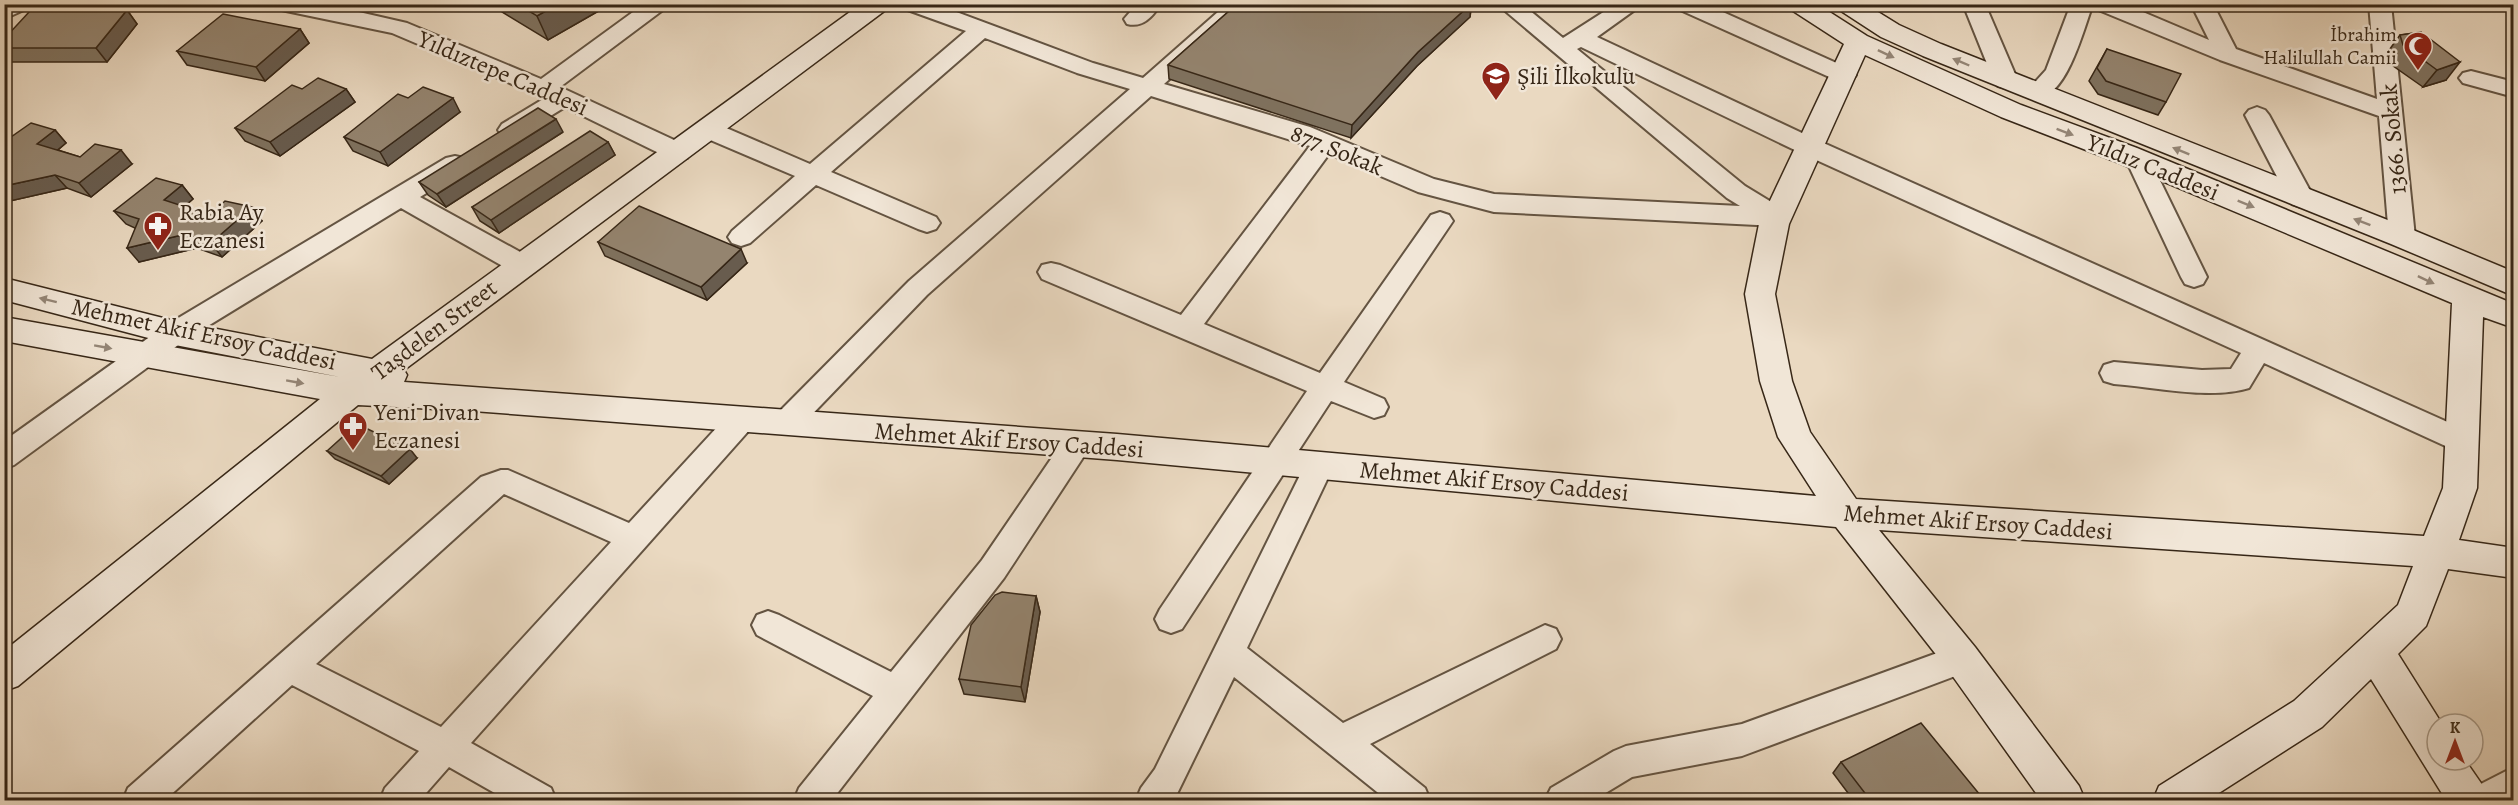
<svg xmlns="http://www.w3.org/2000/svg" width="2518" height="805" font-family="Alegreya,serif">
<rect width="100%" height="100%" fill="#ead9c1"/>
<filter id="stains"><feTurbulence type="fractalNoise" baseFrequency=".00333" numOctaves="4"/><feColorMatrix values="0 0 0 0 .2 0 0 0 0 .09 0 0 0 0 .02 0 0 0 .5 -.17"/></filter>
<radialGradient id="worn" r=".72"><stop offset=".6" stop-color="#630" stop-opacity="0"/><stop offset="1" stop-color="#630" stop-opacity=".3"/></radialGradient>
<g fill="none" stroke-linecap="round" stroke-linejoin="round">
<g stroke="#645442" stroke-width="4">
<path id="street" d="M4,4h25l-3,5 -22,10z
M275,4h49l83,19 134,56 103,-75h27l-111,83 127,59 3,6 -3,6 -9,2 -9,-2 -104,-51 -47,29 -8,2 -8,-2 -4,-6 4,-6 43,-26 -153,-65 -106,-22 -8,-2z
M902,4h33l158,59 50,15 84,-74h25l-88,80 146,43 124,52 60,15 246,12 -13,-8 -230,-194h25l41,34 53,-34h27l-46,33 222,104 653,292 5,8 -5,8 -10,4 -10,-4 -188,-86 -15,25c-38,12 -95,-1 -135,-4l-10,-3 -4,-8 4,-8 10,-3 88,8 29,-1 10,-16 -440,-200 -220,-106 -4,2 168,137 41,25 4,6 -4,6 -9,3 -283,-14 -76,-20 -89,-38 -125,170 116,49 111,-158 9,-3 9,3 4,6 -109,161 40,17 4,8 -4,8 -10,3 -43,-17 -149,228 -11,4 -11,-4 -5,-10 5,-10 147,-218 -265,-112 -4,-7 4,-7 9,-2 9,2 121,50 129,-169 -159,-50 -224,199 -131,136 -10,3 -10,-3 -4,-8 4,-8 133,-134 221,-192 -53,-16 -92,-35 -154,134 105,45 4,6 -4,6 -9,3 -9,-3 -102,-44 -66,58 -9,3 -9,-3 -4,-6 4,-6 63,-55 -94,-40 -4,-6 4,-6 8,-2 8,2 93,40 156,-133 -61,-22z
M1137,4h24c-9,13 -18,24 -34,20l-3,-5z
M1675,4h30l147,66 4,5 -4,5 -8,2 -8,-2 -158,-71z
M1963,4h22l33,77 -4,5 -8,2 -8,-2 -4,-5z
M2071,4h22c-10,26 -28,103 -63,93l-4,-5 20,-22z
M2093,4h31l85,36 -18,-36h22l23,45 141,50 -8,-95h22l24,233 -4,6 -9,3 -9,-3 -4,-6 -10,-121 -159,-56 -124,-51z
M2471,71l43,11v15l-51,-14 -4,-5 4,-5z
M2257,107l8,3 4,5 45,83 -4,6 -9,3 -9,-3 -4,-6 -43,-83 4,-5z
M2138,152l9,2 3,6 57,117 -4,7 -9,3 -9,-3 -4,-7 -55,-117 3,-6z
M455,156l9,2 3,6 -3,6 -44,27 111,61 4,7 -4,7 -9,2 -9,-2 -112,-64 -216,132 -171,125 -10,4v-28l161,-115 281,-168z
M742,408l10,3 4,8 -4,8 -281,316 80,45 5,12h-49l-58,-33 -29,33h-40l5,-12 34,-37 -127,-66 -127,115h-42l5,-12 353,-311 20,-7h7l121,53 103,-112zM504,494l107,48 -170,185 -125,-63z
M1076,433l10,4 5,8 -5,8 -82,125 -172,222h-38l5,-12 74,-92 -116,-61 -5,-10 5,-10 11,-4 11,4 112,57 91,-112 84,-123z
M1319,453l10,4 5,8 -87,183 96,75 202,-98 11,4 5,10 -5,10 -186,95 55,44 5,12h-43l-153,-123 -60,123h-38l5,-12 14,-19 154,-312z
M1962,644l12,5 4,10 -4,10 -232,87 -110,21 -38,23h-49l6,-12 63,-37 12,-5 116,-22z
M2514,767v33h-46l5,-12z"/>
</g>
<g stroke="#372717" stroke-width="3">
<path id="secondary" d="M861,4h29l-3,5 -483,361 3,5 -3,7 713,52 699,62 -38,-59 -18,-56 -15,-87 14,-70 85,-180 -54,-35 -3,-5h30l50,32 154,69 116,43 377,156v24l-31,-11 -6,171 -18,52 55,8v30l-66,-9 -22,57 -28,28 44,70h-5v36h28l18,26 6,14h-43l-75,-121 -49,48 -114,73h-55l6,-14 135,-85 104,-96 15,-39 -534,-36 96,117 104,139 6,14h-44l-92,-129 -113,-144 -719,-67 -644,-49 -115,-6 -340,281 -14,5v-40l316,-252 -316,-58v-24l336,60 -165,-32 -171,-45v-22l171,43 197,38zM1865,55l136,62 116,45 335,141 -9,185 -19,48 -568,-37 -46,-67 -18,-51 -17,-87 14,-70z
M1835,4h30l34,21 42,19 472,186 101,42v24l-123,-52 -468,-188 -42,-19 -43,-28z"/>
</g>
<use href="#street" fill="#f1e6d7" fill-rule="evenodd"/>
<use href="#secondary" fill="#f1e6d7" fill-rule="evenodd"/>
</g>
<path fill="#7f725f" stroke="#372717" stroke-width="1.5" d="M498,4h111v1l-61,35 -46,-28z
M1237,4h235l-2,13 -53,49 -66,72 -182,-59 -1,-14z
M127,10l10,14 -30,38h-100l-3,-3v-20z
M300,29l9,14 -44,38 -78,-16 -10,-14z
M2421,32l25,48 -23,7 -34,-24 -2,-10 13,-18z
M2107,49l59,53 -8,13 -60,-21 -9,-13z
M302,89h44l9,13 -75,54 -35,-15 -10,-13z
M408,98l52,14 -72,54 -35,-15 -9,-14z
M55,130l11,13 -8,7 22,7 52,7 -41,33 -24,-9 -57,13 -6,-6v-21l3,-5 -3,-1v-26z
M563,132l-117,75 -18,-12 -9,-13z
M608,142l7,13 -116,78 -19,-12 -8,-14z
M182,185l11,14 -9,8 26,8 42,-8 10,14 -40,36 -25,-9 -58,14 -4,-34 -9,-4 -12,-13z
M598,242l149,21 -40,37 -102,-44z
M327,451l90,7 -28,26 -54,-25z
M1036,596l4,16 -15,90 -61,-8 -5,-15z
M1841,762l144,39h-131l-21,-28z"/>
<path fill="#685c4e" stroke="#372717" stroke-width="1.5" d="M558,4h51v1l-61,35 -11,-24z
M1471,4l-1,13 -53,49 -66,72 1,-13 66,-73z
M127,10l10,14 -30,38 -11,-14z
M300,29l9,14 -44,38 -9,-14z
M2460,62l-14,18 -23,7 14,-17z
M346,89l9,13 -75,54 -10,-14z
M453,98l7,14 -72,54 -8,-14z
M556,119l7,13 -117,75 -9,-13z
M55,130l11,13 -17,14 -12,-13z
M608,142l7,13 -116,78 -8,-13z
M121,150l11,14 -41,33 -12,-14z
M55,175l12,13 -57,13 -6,-6v-9z
M182,185l11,14 -18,15 -11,-14z
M252,207l10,14 -40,36 -11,-14z
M186,234l11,14 -58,14 -12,-14z
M741,249l6,14 -40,37 -6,-13z
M410,449l7,9 -28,26 -8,-8z
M1036,596l4,16 -15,90 -4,-15z"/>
<path fill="#94846f" stroke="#372717" stroke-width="1.5" d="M517,4h41l-21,12z
M1237,4h234l-53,48 -66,73 -184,-60z
M127,10l-31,38h-92v-9l26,-28z
M223,14l77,15 -44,38 -79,-16z
M2421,32l39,30 -23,8 -34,-25 -3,-10z
M2107,49l74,25 -15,28 -60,-21 -9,-13z
M318,78l28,11 -76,53 -35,-14 57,-43 10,4z
M423,87l30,11 -73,54 -36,-15 54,-43 10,4z
M538,108l18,11 -119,75 -18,-12z
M31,123l24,7 -18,14 43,13 15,-13 26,6 -42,33 -24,-8 -51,11v-12l7,-13 -7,-2v-17z
M590,131l18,11 -117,78 -19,-13z
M156,178l26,7 -18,15 46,15 15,-14 27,6 -41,36 -25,-9 -59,14 12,-29 -25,-8z
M639,206l102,43 -40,38 -103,-45z
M357,424l53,25 -29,27 -54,-25z
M1002,592l34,4 -15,91 -62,-8 12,-54 24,-30z
M1921,723l64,78h-114l-30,-39z"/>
<defs><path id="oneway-solid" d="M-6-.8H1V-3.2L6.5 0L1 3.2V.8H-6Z" transform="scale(1.5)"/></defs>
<g fill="#948677">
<use href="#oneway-solid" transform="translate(1886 54) rotate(25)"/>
<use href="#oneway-solid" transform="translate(1961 62) rotate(-157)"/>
<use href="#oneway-solid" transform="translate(2065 132) rotate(21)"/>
<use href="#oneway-solid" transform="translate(2181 151) rotate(-158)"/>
<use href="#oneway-solid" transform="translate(2246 204) rotate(22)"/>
<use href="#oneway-solid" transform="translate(2362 222) rotate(-159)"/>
<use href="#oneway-solid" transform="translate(2426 280) rotate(25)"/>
<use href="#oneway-solid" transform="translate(48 300) rotate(-166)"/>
<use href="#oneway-solid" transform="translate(103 347) rotate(10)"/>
<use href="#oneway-solid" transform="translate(295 382) rotate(10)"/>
</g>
<defs>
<g id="mosque-pin" transform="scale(1.5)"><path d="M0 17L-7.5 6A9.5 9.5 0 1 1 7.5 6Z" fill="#8f2418" stroke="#f1e6d7"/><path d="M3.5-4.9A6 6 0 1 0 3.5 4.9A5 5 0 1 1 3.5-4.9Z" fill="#fff"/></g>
<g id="school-pin" transform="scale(1.5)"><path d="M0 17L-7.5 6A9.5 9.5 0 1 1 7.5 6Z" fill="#8f2418" stroke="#f1e6d7"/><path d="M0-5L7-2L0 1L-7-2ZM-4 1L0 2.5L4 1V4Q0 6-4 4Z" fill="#fff"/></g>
<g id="pharmacy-pin" transform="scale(1.5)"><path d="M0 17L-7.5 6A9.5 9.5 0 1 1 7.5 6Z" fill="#8f2418" stroke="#f1e6d7"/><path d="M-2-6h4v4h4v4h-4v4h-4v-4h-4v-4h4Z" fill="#fff"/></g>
</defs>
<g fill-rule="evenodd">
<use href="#mosque-pin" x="2418" y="46"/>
<use href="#school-pin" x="1496" y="76"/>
<use href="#pharmacy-pin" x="158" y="226"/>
<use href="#pharmacy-pin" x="353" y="426"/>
</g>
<g text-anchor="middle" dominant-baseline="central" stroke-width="5" stroke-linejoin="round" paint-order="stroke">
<g font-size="20" fill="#372717" stroke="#f1e6d7" text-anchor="end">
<text x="2397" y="34">İbrahim<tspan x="2397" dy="23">Halilullah Camii</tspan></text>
</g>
<g font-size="24" fill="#372717" stroke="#f1e6d7">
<text transform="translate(503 73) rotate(23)">Yıldıztepe Caddesi</text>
<text transform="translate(2393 139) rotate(-95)">1366. Sokak</text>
<text transform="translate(1337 150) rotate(22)">877.Sokak</text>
<text transform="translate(2153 167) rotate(22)">Yıldız Caddesi</text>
<text transform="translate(434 330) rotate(-37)">Taşdelen Street</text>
<text transform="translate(204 334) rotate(12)">Mehmet Akif Ersoy Caddesi</text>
<text transform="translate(1009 440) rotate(4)">Mehmet Akif Ersoy Caddesi</text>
<text transform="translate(1494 481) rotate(5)">Mehmet Akif Ersoy Caddesi</text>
<text transform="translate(1978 522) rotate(4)">Mehmet Akif Ersoy Caddesi</text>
</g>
<g font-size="24" fill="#372717" stroke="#f1e6d7" text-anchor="start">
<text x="1517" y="76">Şili İlkokulu</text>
<text x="179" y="212">Rabia Ay<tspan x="179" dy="28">Eczanesi</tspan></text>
<text x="374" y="412">Yeni Divan<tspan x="374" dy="28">Eczanesi</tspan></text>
</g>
</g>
<rect width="2518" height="805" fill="none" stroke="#ead9c1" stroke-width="24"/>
<rect x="6" y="6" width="2506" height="793" fill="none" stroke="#372717" stroke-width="3"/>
<rect x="12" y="12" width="2494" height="781" fill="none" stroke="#372717" stroke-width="1.5"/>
<g transform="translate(2455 742)"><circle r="28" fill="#f1e6d7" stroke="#a79a8a" stroke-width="1.5"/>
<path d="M0-4.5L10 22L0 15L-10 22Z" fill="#8f2418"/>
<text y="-9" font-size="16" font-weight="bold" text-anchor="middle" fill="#372717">K</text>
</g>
<rect width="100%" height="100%" filter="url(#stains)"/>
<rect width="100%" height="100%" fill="url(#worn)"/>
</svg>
